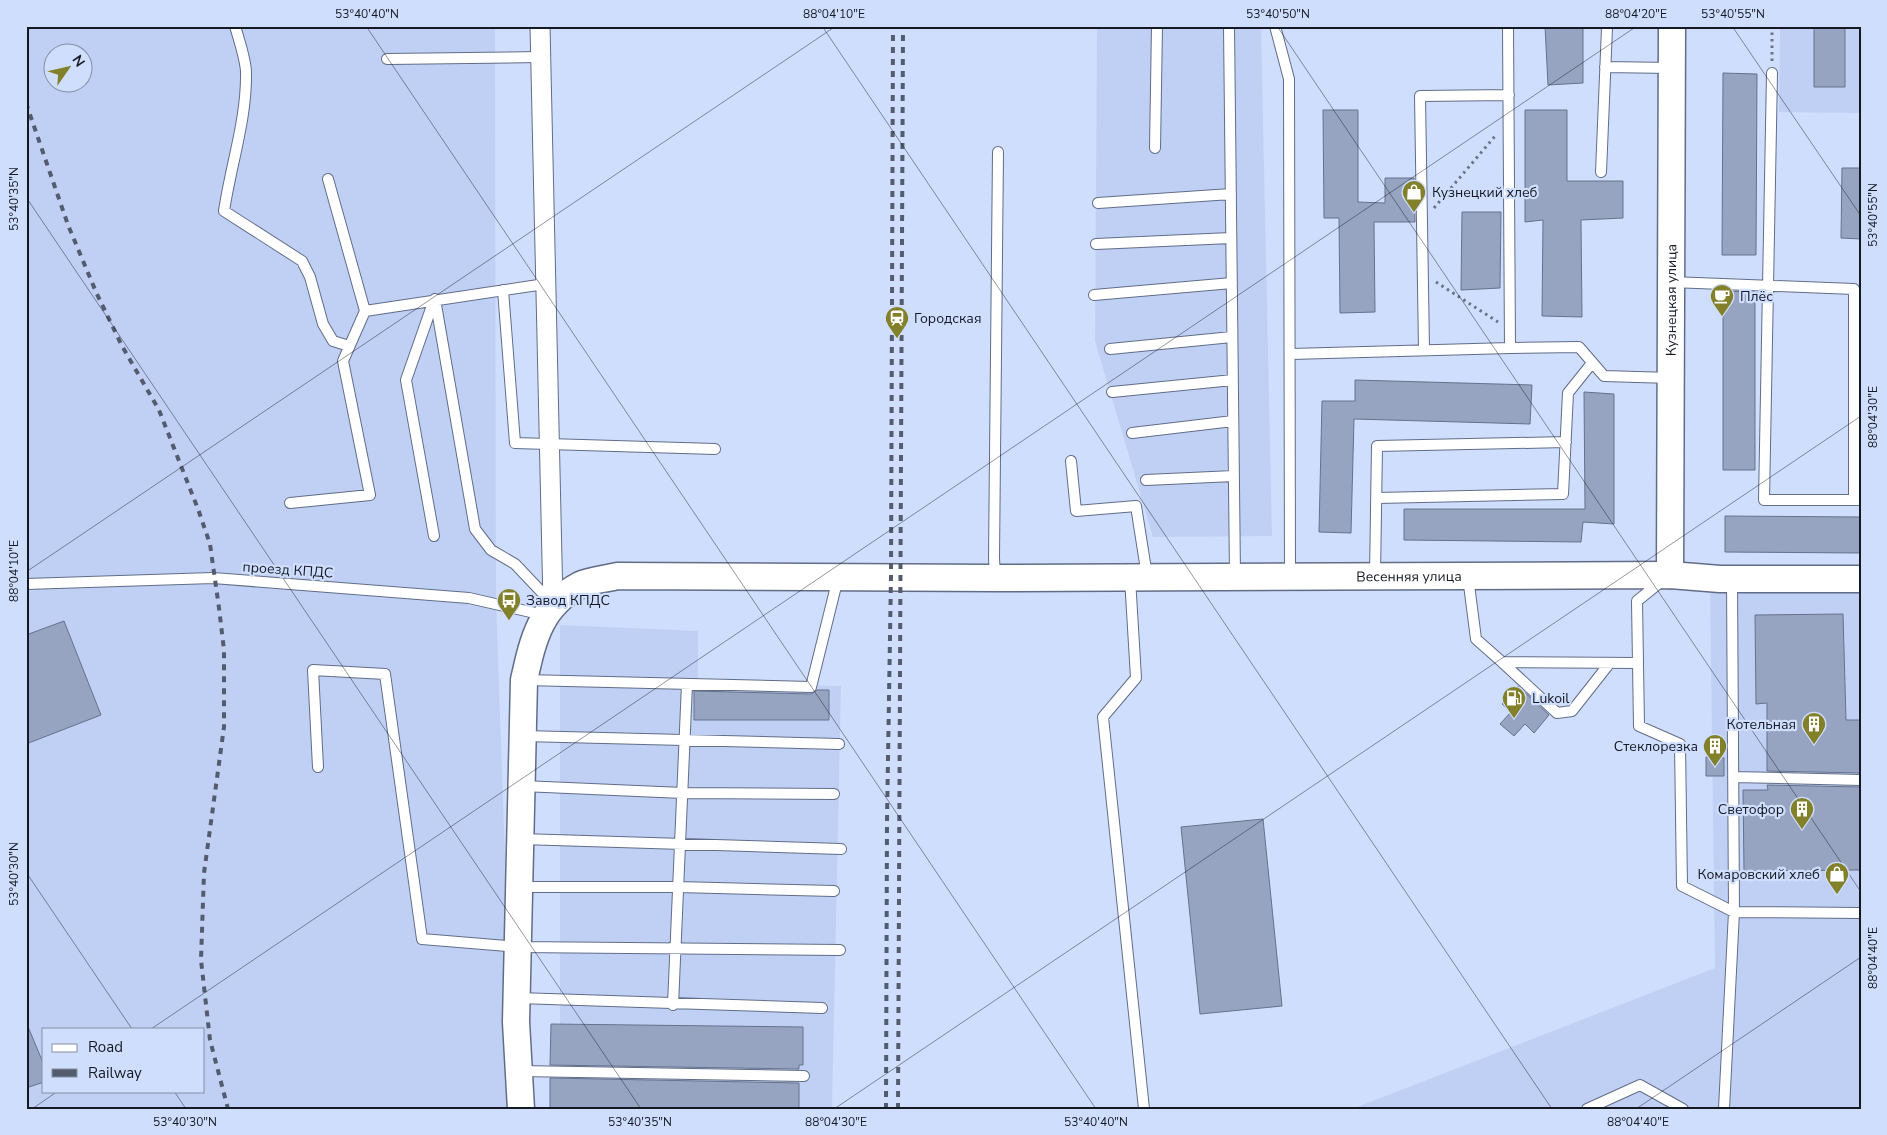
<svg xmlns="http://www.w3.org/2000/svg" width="1887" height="1135" font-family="'Nunito Sans',sans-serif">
<rect width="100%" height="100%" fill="#d0defd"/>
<path fill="#c0d0f5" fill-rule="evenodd" d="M26,26h469l1,574 18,509h-488zM52,52h30v30h-30zM44,1029h160v62h-160z
M1097,26h164l11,510 -119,1 -58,-196z
M1780,26h81v87l-82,-1z
M1710,588l151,2v519h-509l363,-141z
M560,625l138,6v52l143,3 -9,423h-272z"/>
<path fill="#97a4c1" stroke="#65728c" d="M1545,26h38v57l-35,2z
M1814,26h31v61h-31z
M1723,73l34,1 -1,181h-34z
M1323,110h35v92l27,1v-25h29l1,44h-41l1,90 -35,1 -1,-95h-15z
M1525,110h42v71h56v37l-42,2 1,97 -40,-1 1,-96 -18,2z
M1842,168h19v71l-20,-1z
M1462,212h39l-1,76 -39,2z
M1723,291l32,1v178h-32z
M1355,380l177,5 -2,39 -176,-5 -3,114 -32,-1 3,-131h33z
M1584,392l30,2v130l-31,-2 -2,20 -177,-2v-31h181z
M1725,516l136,1v36l-136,-1z
M1843,614l3,106h15v53l-94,-2v-68l-11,1 -1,-89z
M64,621l37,94 -75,29v-109z
M1518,686l31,29 -15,18 -9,-9 -11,12 -14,-12 11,-12 -9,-8z
M817,690h12v30h-135v-29l117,3z
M1706,757l18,1v18h-18z
M1767,785l94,2v83l-117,1 -1,-81h25z
M1263,819l19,187 -82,8 -19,-187z
M26,1022l18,43v17l-18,6z
M551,1024l252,3v38h-4v4l-249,-4z
M550,1078l249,5v26h-249z"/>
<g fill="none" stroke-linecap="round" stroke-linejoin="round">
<g stroke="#616d87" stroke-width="12">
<path id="lane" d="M235,26c4,14 10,31 11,45 1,48 -15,93 -22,140l78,50 8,16 13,47 10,17 16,5
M1229,26l6,551
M1275,26l14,53 1,497
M1508,26l2,322 69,-1 25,29 67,2
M387,59l154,-2
M1605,67l66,1
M1772,73l-8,427h97
M1155,148l2,-122
M1601,172l6,-144
M328,179l37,132 180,-27
M1098,203l133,-9
M1096,244l135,-6
M1671,282l183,7v211
M503,290l12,153 200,6
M1094,295l138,-12
M435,299l40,230 16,21 24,14 37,39
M1110,349l122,-12
M1424,350l-4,-254 89,-1
M1291,354l219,-6
M1112,392l121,-12
M1132,433l101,-12
M1071,461l5,50 60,-5 11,70
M1146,480l88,-4
M1377,498l186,-4 5,-101 24,-30
M290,503l80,-8 -27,-134 22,-50
M434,536l-28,-156 28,-80
M1375,576l2,-130 189,-4
M995,577l-1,-19 4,-406
M1468,577l8,62 26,23 136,1
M1130,578l6,100 -33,39 41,392
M1663,580l-26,21 2,125 41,18 2,142 52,26 127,1
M26,584l187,-6 256,20 75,17
M1502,662l55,51 15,-2 37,-47
M525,680l286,7 27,-109
M523,736l316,8
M318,767l-5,-97 72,4 37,265 96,8 322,3
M1733,777l128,3
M522,786l161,7 151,1
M521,839l320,10
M520,887h158l156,4
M518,998l304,10
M673,1005l14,-321
M520,1071l284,5
M1587,1109l53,-24 43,24
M1724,1109l10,-197 -2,-332"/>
</g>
<g stroke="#616d87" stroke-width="21">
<path id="street" d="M540,26l13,578"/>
</g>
<g stroke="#616d87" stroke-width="29">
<g id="secondary">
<path id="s1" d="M1670,575l2,-549"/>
<path id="s2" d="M521,1109l-5,-87 8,-342c9,-40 16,-74 56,-95 11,-5 26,-6 37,-9l378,2 675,-3 50,4h141"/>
</g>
</g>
<path stroke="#6a7388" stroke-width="3" stroke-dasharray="2.5 4" stroke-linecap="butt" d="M1772,26v35
M1434,208l62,-73
M1436,282l62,40"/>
<use href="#lane" stroke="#fff" stroke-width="10"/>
<use href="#street" stroke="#fff" stroke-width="19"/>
<use href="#secondary" stroke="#fff" stroke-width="26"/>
<path stroke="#535b6d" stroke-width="4" stroke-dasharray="6 6" stroke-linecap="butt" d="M26,103l42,122 28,67 26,54 37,64 39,99 12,35 9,64 5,42v77l-20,146 -3,87 9,80 18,69
M886,1109l1,-289 4,-244 2,-550
M898,1109l5,-1083"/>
</g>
<path fill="none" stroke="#141924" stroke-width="1" stroke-opacity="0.45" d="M366,26l730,1083M822,26l730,1083M1277,26l584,866M1732,26l129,190M26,31l8,-5M26,197l615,912M26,572l810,-546M26,872l106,157M151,1029l1486,-1003M174,1091l12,18M32,1109l26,-18M834,1109l1027,-693M1636,1109l225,-152"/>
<defs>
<g id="shop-pin" transform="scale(1.25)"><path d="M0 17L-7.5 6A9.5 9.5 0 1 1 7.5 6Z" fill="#828029" stroke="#d0defd"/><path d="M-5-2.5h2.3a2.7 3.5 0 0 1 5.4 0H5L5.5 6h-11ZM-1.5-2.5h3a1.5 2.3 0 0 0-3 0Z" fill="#fff"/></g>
<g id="cafe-pin" transform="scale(1.25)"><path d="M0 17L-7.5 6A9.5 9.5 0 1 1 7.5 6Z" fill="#828029" stroke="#d0defd"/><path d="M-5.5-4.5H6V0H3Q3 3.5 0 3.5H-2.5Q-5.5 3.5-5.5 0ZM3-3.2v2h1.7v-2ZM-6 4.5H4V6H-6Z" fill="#fff"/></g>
<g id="station-pin" transform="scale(1.25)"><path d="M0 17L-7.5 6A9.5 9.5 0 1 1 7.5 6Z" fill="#828029" stroke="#d0defd"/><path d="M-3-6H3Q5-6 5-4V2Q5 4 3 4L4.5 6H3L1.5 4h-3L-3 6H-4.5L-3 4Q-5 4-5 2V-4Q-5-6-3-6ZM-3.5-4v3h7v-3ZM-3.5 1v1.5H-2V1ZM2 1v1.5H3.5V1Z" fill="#fff"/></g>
<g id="bus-pin" transform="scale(1.25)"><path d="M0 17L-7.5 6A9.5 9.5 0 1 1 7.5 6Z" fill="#828029" stroke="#d0defd"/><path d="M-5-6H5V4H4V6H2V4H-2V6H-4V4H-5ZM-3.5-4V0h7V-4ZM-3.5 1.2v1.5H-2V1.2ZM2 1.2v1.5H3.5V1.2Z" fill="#fff"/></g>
<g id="fuel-pin" transform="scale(1.25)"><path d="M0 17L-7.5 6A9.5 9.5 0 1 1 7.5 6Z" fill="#828029" stroke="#d0defd"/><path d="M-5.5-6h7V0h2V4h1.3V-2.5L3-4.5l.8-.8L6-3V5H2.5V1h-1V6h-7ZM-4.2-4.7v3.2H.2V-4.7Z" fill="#fff"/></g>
<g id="building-pin" transform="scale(1.25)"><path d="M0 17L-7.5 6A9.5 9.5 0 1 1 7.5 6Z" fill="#828029" stroke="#d0defd"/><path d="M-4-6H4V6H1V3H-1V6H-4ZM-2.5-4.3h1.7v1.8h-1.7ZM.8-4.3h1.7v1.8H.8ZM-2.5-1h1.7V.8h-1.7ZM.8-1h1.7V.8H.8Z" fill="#fff"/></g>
</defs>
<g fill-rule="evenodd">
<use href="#shop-pin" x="1414" y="192"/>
<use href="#cafe-pin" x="1722" y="296"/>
<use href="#station-pin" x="897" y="318"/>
<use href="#bus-pin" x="509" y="600"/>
<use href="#fuel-pin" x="1514" y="698"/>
<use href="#building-pin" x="1814" y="724"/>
<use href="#building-pin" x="1715" y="746"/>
<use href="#building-pin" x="1802" y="809"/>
<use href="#shop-pin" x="1837" y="874"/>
</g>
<g text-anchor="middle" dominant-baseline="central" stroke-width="4.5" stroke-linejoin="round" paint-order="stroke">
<g font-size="14" fill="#141924" stroke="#d0defd" text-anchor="start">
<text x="1432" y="192">Кузнецкий хлеб</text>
<text x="1740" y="296">Плёс</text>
<text x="914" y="318">Городская</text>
<text x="526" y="600">Завод КПДС</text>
<text x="1532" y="698">Lukoil</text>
<text x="1796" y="724" text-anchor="end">Котельная</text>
<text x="1698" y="746" text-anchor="end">Стеклорезка</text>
<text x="1784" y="809" text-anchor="end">Светофор</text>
<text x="1820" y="874" text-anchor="end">Комаровский хлеб</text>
</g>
<g font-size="14" fill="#141924" stroke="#d0defd">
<text stroke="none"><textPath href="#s1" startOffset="275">Кузнецкая улица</textPath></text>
<text transform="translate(288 570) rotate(4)">проезд КПДС</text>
<text stroke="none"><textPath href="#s2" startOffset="1374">Весенняя улица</textPath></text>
</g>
</g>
<rect width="1887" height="1135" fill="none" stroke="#d0defd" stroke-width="55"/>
<rect x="42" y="1028" width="162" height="65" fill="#d0defd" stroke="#858fa6"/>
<rect x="52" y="1044" width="25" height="8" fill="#ffffff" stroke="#858fa6"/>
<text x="88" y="1052" font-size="15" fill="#141924">Road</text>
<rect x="52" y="1069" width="25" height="8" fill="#535b6d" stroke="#858fa6"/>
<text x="88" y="1078" font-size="15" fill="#141924">Railway</text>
<g transform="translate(68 68) rotate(56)"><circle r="24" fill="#d0defd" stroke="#858fa6"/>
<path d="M0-4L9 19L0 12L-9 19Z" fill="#828029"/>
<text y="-8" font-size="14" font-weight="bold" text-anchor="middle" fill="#141924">N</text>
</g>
<rect x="28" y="28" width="1832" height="1080" fill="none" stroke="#141924" stroke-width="2"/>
<g font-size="12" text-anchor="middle" fill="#141924">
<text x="367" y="18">53°40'40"N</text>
<text x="834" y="18">88°04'10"E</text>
<text x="1278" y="18">53°40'50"N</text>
<text x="1636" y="18">88°04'20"E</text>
<text x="1733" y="18">53°40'55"N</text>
<text transform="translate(14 199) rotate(-90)" y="4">53°40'35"N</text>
<text transform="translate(1873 215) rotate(-90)" y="4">53°40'55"N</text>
<text transform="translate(1873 417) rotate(-90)" y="4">88°04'30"E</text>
<text transform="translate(14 571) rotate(-90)" y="4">88°04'10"E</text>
<text transform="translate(14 874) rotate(-90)" y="4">53°40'30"N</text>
<text transform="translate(1873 958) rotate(-90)" y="4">88°04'40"E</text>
<text x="185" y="1126">53°40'30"N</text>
<text x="640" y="1126">53°40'35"N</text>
<text x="836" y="1126">88°04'30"E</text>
<text x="1096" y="1126">53°40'40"N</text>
<text x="1638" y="1126">88°04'40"E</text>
</g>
</svg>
